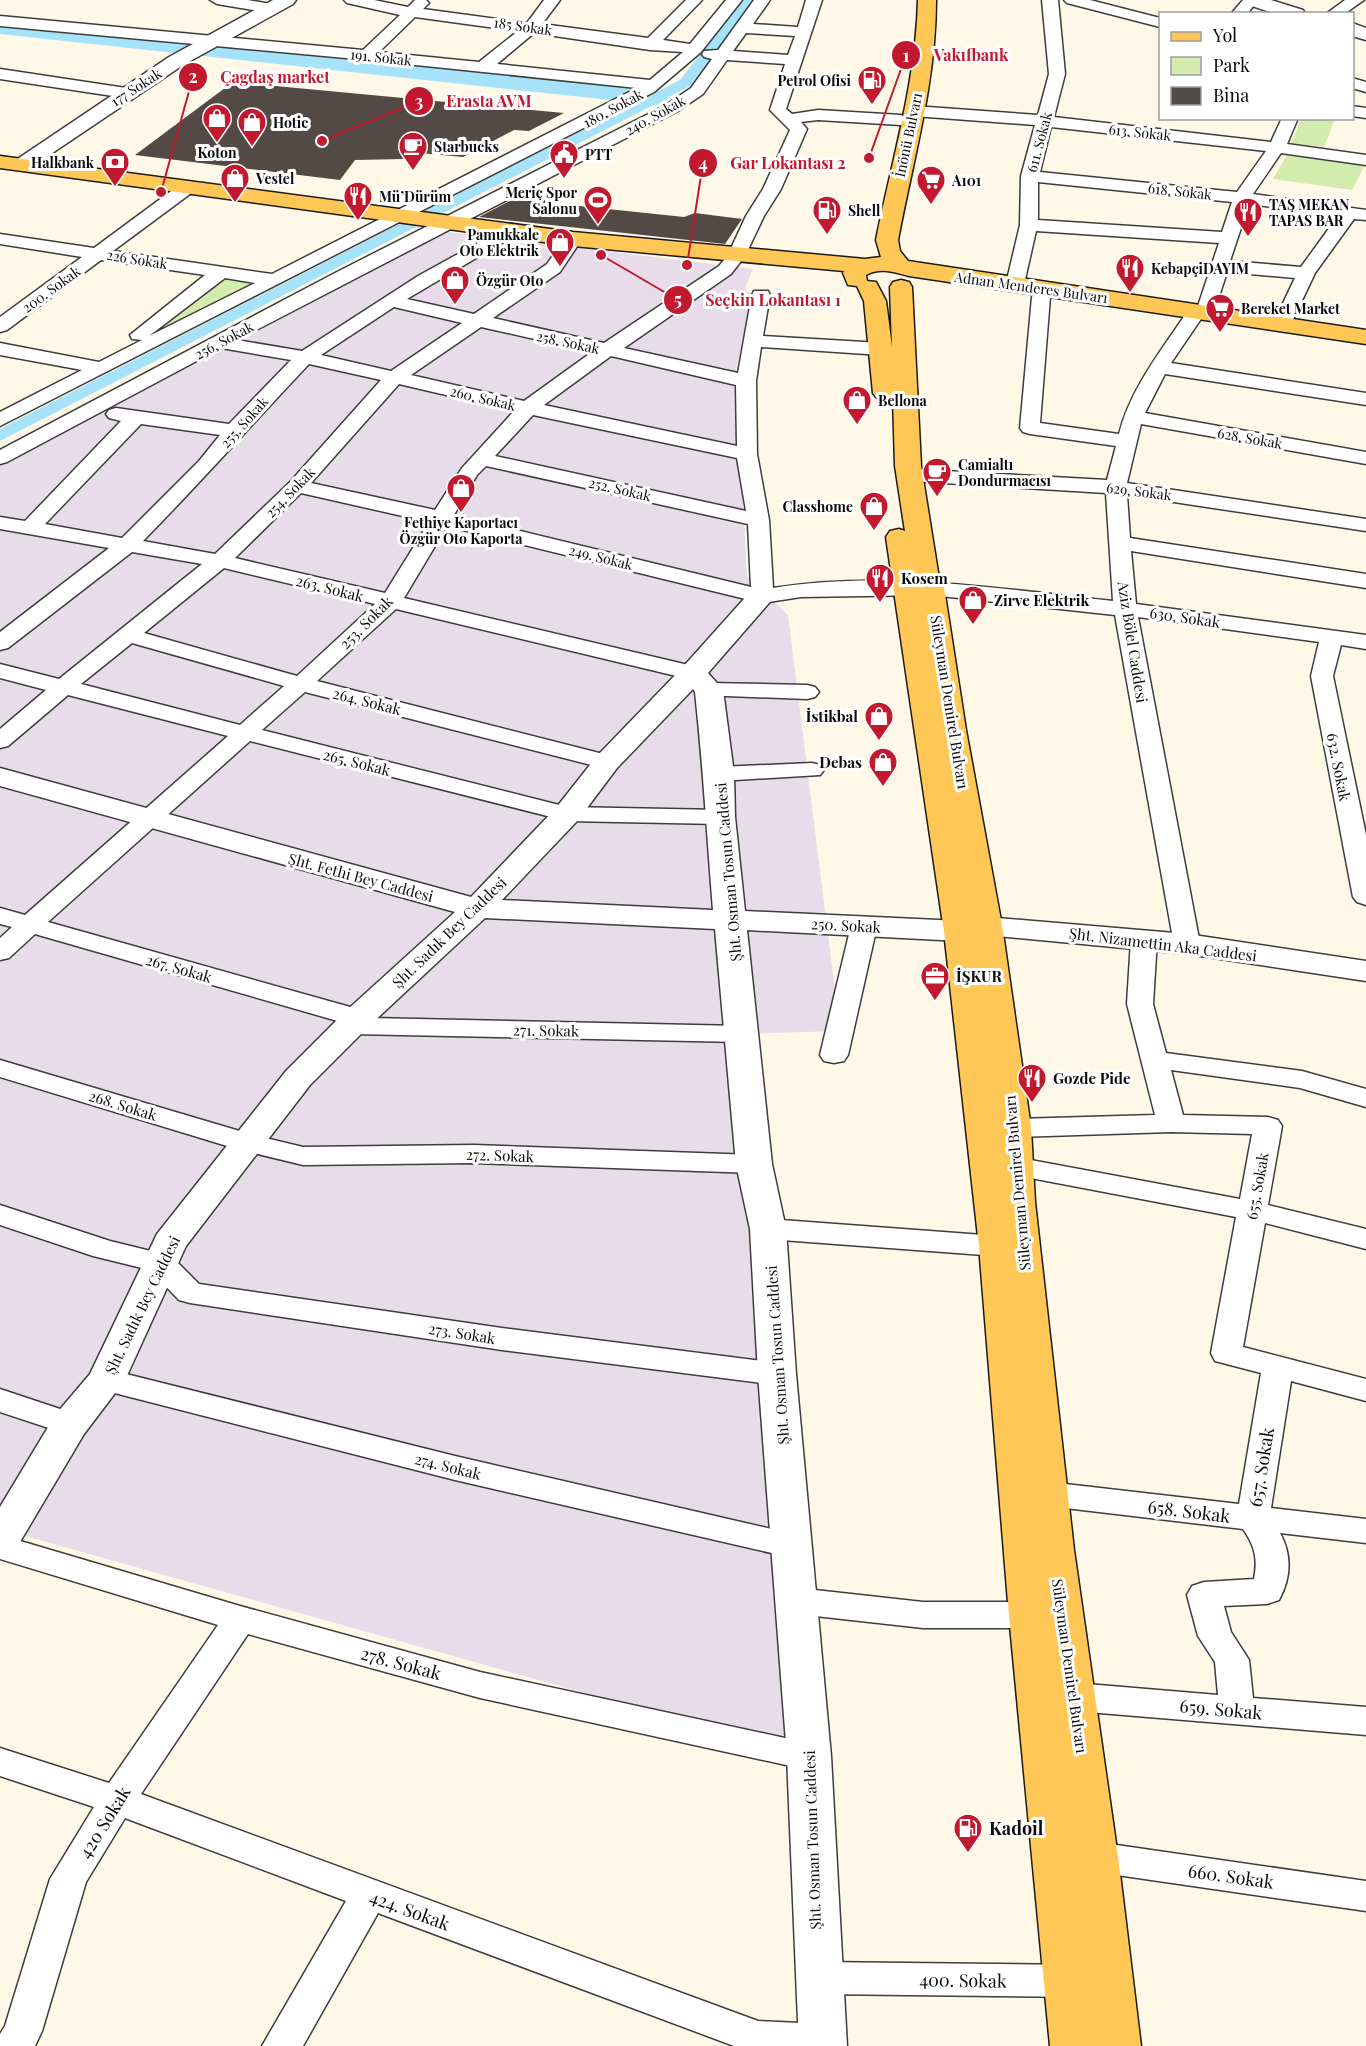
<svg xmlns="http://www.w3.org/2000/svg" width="1366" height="2046" font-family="'Playfair Display',serif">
<rect width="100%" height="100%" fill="#fff8e6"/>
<path fill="#e8dcea" d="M440,231l313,38 -8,19 8,9 -17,72 11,207 41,39 52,416 -99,3 68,722 -809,-227v-1065z"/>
<path fill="#d3ecae" d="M1301,119h34l-11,28 -33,-4z
M1288,153l78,10 -14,27 -79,-11z
M226,275l36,6 -112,56 -5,-1z"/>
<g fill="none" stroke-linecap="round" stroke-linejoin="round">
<path fill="#a6e3fb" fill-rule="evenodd" d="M743,0h14l-67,86 -690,355v-12l680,-349z"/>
<path fill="#a6e3fb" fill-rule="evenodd" d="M0,20l656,71 9,2 3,5 -3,5 -9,2 -656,-71z"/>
</g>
<path fill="#534a45" d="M233,82l331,31 -35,18 -15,-1 -51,27 -54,-5 -6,7 -48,1 -15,20 -205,-25z
M527,192l33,8v4l124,13 11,-4 47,6 -17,25 -246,-27z"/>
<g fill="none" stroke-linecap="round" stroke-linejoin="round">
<g stroke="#3d3d3d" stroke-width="3">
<path id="minor" d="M210,0h38l29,5 3,3 -8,5 -55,-9z
M344,0h30l34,7 7,-7h11l3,3 -6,6 104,14 17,-23h16l-18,24 106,14 38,-38h16l-39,40 27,4 36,-44h16l-41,52 -47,40 -654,334v-14l82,-42 -82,-15v-12l99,19 43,-22 -10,-1 -2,-4 75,-60 -104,-15 -94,70 -7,2v-15l82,-60 -82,-13v-10l94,14 88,-65h12l3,4 -3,4 -81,60 159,23 365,-186 -270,-28 -367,-34v-10l363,34 37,-35 -53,-12zM415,17l103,14 -39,31 -100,-10zM534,33l116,17 33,2 -33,28 -153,-16zM225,278l30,5 -106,53z
M754,0h16l-17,24 45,3 8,-27h16l-36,109 6,5 26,-4 83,5 8,5 -8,5 -83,-5 -17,2 6,7 -26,60 -17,27 -19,40 -14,18 -107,74 114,25 14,-78 2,-4h14l2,4 -7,41 118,7 7,2 3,4 -3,4 -7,2 -120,-8 -5,34 1,73 12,66 4,68c112,-18 228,1 340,13l-7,-108 -196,-12 -7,-2 -3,-4 3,-4 7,-2 197,11 9,-34 -86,-12 -7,-2 -3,-4 12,-131 2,-4h14l2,4 -10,126 79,11c11,-44 41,-82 66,-119h13l-2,-3 23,-69 -183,-12 -12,53 -3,4h-12l-3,-4 14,-59 1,-49 14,-51 -121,-9 -8,-5 8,-5 124,9 11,-41 -7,-74h16l7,74 -11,43 217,25 11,-24h16l-11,26 79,11v10l-85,-12 -28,41 113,16v10l-12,-1 -39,54 -26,55h-14l-2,-4 22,-46 -68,-6 -13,40 -2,4h-13l2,3 -30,44 195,30v12l-201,-31 -20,39 221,39v12l-225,-40 -14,59 239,36v12l-239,-36 3,43 236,36v14l-235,-37 5,53 230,31v14l-25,-4 -8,31 33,159v70l-9,-3 -4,-5 -42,-221 8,-34 -181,-25 62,327 -4,6 -9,2 -9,-2 -4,-6 -59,-329 -184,-20 -130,2 -39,6 -315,-77 -43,72 297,70 3,5 -3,5 -8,2 -297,-71 -79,72 298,76 4,5 -4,5 -8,2 -302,-77 -43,38 305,77 153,3 9,2 3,5 -3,5 -9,2 -153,-3 -317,-80 -202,181 320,90 3,6 370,8 10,2 4,6 -4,6 -10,2 -389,-8 -10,-2 -4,-6 3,-4 -306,-88 -26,24 -9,2v-22l12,-11 -12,-3v-16l25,7 203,-179 -160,-41 -60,51 -8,2v-19l46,-39 -46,-12v-14l59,15 143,-115 -70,-12 -124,96 -8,2v-18l109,-84 -109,-19v-12l25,4 96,-100 -12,-3 -3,-4 3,-4 7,-2 113,16 62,-64 -70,-12 -214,114 -7,2v-14l335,-177 331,-168 25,-17 21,-29 -8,-2 -2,-3 2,-3 14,-1zM746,33l49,3 -7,19 -55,-4zM727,60l58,4 -15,46 20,20 -27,59 -17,27 -18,39 -9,11 -115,77 -111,-25 67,-46 22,-33 -3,-4h-12l-20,29 -73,50 -67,-15 108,-64 3,-4 -3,-4 -6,-1 -91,50 -116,75 -65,-11 441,-229 25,-17zM1051,127l215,24 -29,41 -197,-20zM1038,182l194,20 -10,30 -184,-12zM1249,204l89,12 -37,51 -71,-6zM394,307l68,16 -71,48 -70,-16zM481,327l111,25 -68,49 -113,-26zM611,356l125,29 1,61 -193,-41zM309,364l72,16 -91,102 -75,72 -72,-13c57,-58 110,-118 166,-177zM399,384l115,27 -52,57 -27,42 -124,-27zM533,415l204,43 9,53 -251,-55zM141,424l79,11 -21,26 -77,77 -77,-14zM486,466l262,58 3,63 -297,-72 23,-40zM301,493l128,29 -44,71 -150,-35zM224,568l151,36 -78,72 -153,-43zM132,643l152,43 -44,39 -159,-41z
M1064,0h26l70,18v9l-93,-24z
M1243,0h15l-11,14h-16z
M1345,0h19l-20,14h-18z
M0,69l126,19 8,5 -8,5 -126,-19z
M1352,78l14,4v10l-14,-4z
M1352,106l14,2v10l-14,-2z
M709,683l98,2 8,2 4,5 -4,5 -8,2 -106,-4 -4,-5 4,-5z
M812,763l8,2 4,5 -4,5 -101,6 -9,-2 -3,-5 3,-5 9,-2z
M864,918l9,3 4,5 -29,129 -4,6 -10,2 -10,-2 -4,-6 31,-129 4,-5z
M1144,932l9,2 4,6 -4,64 13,49 136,18 64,18v18l-66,-19 -129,-18 12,45 85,2 10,3 4,6 -14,79 98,24v20l-101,-26 -22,124 123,32v22l-75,-20 -20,127 95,11v24l-86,-10c12,22 11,45 -1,67l-12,4 -43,2 7,26 18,28 4,38 113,9v28l-291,-24 -12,-4 -5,-10 5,-10 12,-4 143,12 -3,-33 -17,-26 -11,-41 5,-9 12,-4 50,-3c4,-20 1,-33 -11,-50l-195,-23 -11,-4 -5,-8 5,-8 11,-4 191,22 22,-131 -46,-12 -4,-8 25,-136 -221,-42 -10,-3 -4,-6 4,-6 10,-3 225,42 12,-65 -81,-2 -157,5 -10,-3 -4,-6 4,-6 10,-3 141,-4 -28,-111 4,-64 4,-6z
M0,1060l253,75 50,12 171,-2 280,10 10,3 4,6 -4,6 -10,3 -280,-10 -171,2 -66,-16 -237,-72z
M0,1205l110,36 61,15 28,28 303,44 275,35 11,3 5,8 -5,8 -11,3 -275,-35 -312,-47 -11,-3 -29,-30 -57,-14 -93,-31z
M768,1219l229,17 10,3 5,7 -5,7 -10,3 -229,-17 -10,-3 -5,-7 5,-7z
M106,1369l349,87 338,78 12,3 5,9 -5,9 -12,3 -338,-78 -360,-92 -5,-8 5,-8z
M0,1389l81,27 5,8 -5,8 -11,3 -70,-23z
M0,1535l240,71 240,66 342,74 5,10 -5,10 -13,4 -329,-72 -232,-64 -107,160 617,227 65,3 14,5 5,12 -2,5h-106l-356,-133 -75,133h-41l84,-145 -221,-83 -39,64 -44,149 -7,15h-35v-12l5,-8 45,-147 44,-72 -94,-31v-28l109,35 109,-158 -218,-66z
M797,1588l126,14h107l12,4 5,9 -5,9 -12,4h-107l-126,-14 -12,-4 -5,-9 5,-9z
M1096,1842l270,39v30l-270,-39 -13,-4 -5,-11 5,-11z
M818,1962l262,3 14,4 5,12 -5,12 -14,4 -262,-3 -14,-4 -5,-12 5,-12z"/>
</g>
<g stroke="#3d3d3d" stroke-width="3">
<path id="tertiary" d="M273,0h23l-3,4 -110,61 -153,103 -7,2 -7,-2 -3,-4 3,-4 153,-103z
M1243,0h28l32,10 2,4h-29l-30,-10z
M1352,23l14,5v12l-14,-4z
M762,588l10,2 3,6 -67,77 15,17 11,84 1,43 10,94 215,10 26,-4 201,17 179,27v20l-179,-27 -201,-19 -26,6 -213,-11 25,234 14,65 10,145 35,382 16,290h-48l-12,-290 -29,-382 -8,-145 -14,-65 -21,-235 -230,-11 -115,107 -60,60 -124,161 -61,134 -41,54 -70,118 -14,4v-49l56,-93 34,-40 67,-140 129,-163 60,-60 109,-99 -455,-126v-18l471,129 85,-89 41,-52 86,-89 69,-77zM693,689l2,3c8,72 12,145 18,218l-211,-10 76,-80 39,-52z"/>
</g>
<g stroke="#1b1b1b" stroke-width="3">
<path id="primary" d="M918,0h18c0,82 -23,160 -38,240l2,11 8,10 458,69v14l-457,-68c-15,-4 -29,-9 -43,-1l1,6 9,1 10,19 6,46 -2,-60 3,-5 8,-2 8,2 3,5 9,179 17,106 6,16 22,142 36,196 29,202 4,74 39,348 44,307 23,189h-91l-41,-431 -30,-369 -35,-315 -58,-394 4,-6 9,-2 6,2 -10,-65 -2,-68 -8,2 -8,-2 -4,-5 -9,-92 -7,-15 -9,-1 -5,-12 1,-2 -271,-25 -573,-78v-12l573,76 292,27 16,-2 -5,-17c16,-80 40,-158 42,-240z"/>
</g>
<use href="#minor" fill="#fff" fill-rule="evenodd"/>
<use href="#tertiary" fill="#fff" fill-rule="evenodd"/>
<use href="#primary" fill="#ffc856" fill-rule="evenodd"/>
</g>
<defs>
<g id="fuel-pin" transform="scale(1.5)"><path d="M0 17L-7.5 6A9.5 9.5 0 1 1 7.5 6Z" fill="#c3192f" stroke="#fff"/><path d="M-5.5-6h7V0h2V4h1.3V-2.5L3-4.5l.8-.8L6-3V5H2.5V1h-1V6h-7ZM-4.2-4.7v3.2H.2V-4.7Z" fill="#fff"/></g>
<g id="shop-pin" transform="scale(1.5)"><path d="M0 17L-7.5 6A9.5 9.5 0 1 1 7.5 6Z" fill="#c3192f" stroke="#fff"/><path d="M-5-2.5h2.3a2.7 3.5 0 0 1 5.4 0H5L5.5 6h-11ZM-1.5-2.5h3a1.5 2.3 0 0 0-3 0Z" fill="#fff"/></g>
<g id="cafe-pin" transform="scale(1.5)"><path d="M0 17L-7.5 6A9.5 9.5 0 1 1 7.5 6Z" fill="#c3192f" stroke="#fff"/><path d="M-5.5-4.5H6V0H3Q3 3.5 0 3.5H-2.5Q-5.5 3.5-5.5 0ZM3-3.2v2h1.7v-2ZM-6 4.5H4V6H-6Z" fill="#fff"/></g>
<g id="civic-pin" transform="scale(1.5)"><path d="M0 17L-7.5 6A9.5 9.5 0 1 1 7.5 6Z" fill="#c3192f" stroke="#fff"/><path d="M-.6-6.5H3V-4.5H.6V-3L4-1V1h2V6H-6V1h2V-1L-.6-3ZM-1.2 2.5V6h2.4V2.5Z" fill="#fff"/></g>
<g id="bank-pin" transform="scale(1.5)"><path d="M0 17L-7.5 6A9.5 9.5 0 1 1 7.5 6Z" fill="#c3192f" stroke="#fff"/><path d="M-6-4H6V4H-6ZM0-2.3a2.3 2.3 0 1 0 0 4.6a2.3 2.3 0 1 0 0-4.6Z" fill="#fff"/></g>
<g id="supermarket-pin" transform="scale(1.5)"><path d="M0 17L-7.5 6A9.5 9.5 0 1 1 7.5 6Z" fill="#c3192f" stroke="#fff"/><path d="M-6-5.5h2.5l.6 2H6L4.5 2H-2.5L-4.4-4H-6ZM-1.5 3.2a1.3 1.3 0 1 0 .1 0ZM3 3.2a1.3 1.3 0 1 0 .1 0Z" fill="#fff"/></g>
<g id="restaurant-pin" transform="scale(1.5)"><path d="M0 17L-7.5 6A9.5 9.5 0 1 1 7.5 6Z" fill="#c3192f" stroke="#fff"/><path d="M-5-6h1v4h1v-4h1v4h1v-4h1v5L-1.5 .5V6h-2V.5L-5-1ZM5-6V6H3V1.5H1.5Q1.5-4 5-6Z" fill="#fff"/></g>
<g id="stadium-pin" transform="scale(1.5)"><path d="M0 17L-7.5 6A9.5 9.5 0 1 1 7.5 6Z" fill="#c3192f" stroke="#fff"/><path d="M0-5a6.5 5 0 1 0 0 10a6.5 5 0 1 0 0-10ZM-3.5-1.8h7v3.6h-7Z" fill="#fff"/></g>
<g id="office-pin" transform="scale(1.5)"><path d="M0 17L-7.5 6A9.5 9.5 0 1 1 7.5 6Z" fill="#c3192f" stroke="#fff"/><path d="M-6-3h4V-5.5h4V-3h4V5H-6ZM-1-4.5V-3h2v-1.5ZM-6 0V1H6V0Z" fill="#fff"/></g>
</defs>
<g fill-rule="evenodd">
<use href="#fuel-pin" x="872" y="80"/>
<use href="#shop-pin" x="217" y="118"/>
<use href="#shop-pin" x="252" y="122"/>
<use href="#cafe-pin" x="413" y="146"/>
<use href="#civic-pin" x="564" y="154"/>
<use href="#bank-pin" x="115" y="162"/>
<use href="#shop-pin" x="235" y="178"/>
<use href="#supermarket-pin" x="931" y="180"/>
<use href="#restaurant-pin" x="358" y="196"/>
<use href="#stadium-pin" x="598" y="200"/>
<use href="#fuel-pin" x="827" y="210"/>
<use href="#restaurant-pin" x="1248" y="212"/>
<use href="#shop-pin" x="560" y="242"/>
<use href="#restaurant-pin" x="1130" y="268"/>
<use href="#shop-pin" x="455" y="280"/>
<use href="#supermarket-pin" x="1220" y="308"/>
<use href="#shop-pin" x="857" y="400"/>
<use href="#cafe-pin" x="937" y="472"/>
<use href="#shop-pin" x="461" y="488"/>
<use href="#shop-pin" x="874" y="506"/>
<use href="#restaurant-pin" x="880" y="578"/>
<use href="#shop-pin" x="973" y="600"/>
<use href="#shop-pin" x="879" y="716"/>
<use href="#shop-pin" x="883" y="762"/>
<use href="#office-pin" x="935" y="976"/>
<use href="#restaurant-pin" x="1032" y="1078"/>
<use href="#fuel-pin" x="968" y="1828"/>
</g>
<g text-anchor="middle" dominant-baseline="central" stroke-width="6" stroke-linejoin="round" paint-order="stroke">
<g font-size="14" fill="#0a0a0a" stroke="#fff">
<text transform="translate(523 26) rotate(8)">185 Sokak</text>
<text transform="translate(381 57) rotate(6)">191. Sokak</text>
<text transform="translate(136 87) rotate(-33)">177 Sokak</text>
<text transform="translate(613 108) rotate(-28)">180. Sokak</text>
<text transform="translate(655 115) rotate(-29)">240. Sokak</text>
<text transform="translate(1140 132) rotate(6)">613. Sokak</text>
<text transform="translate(908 135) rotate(-78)">İnönü Bulvarı</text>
<text transform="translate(1039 142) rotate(-75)">611. Sokak</text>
<text transform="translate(1180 191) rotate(6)">618. Sokak</text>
<text transform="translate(137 259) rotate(9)">226 Sokak</text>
<text transform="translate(1031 287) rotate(8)">Adnan Menderes Bulvarı</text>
<text transform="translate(51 289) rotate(-36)">200. Sokak</text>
<text transform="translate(224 340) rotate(-28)">256. Sokak</text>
<text transform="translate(568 342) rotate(12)">258. Sokak</text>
<text transform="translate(483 398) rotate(13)">260. Sokak</text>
<text transform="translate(244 422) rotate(-48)">255. Sokak</text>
<text transform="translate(1250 438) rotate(10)">628. Sokak</text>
<text transform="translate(620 489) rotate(13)">252. Sokak</text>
<text transform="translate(1139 491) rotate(7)">629. Sokak</text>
<text transform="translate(290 492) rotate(-46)">254. Sokak</text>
<text transform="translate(601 557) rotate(14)">249. Sokak</text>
</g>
<g font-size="14" font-weight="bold" fill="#0a0a0a" stroke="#fff" text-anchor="start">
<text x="851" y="80" text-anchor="end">Petrol Ofisi</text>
<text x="273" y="122">Hotic</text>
<text x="434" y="146">Starbucks</text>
<text x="217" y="152" text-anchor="middle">Koton</text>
<text x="585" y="154">PTT</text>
<text x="94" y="162" text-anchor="end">Halkbank</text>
<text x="256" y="178">Vestel</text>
<text x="952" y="180">A101</text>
<text x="577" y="192" text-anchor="end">Meriç Spor<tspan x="577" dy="16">Salonu</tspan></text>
<text x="379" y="196">Mü’Dürüm</text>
<text x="1269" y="204">TAŞ MEKAN<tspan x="1269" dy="16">TAPAS BAR</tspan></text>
<text x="848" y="210">Shell</text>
<text x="539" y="234" text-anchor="end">Pamukkale<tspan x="539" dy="16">Oto Elektrik</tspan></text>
<text x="1151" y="268">KebapçiDAYIM</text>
<text x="476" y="280">Özgür Oto</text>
<text x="1241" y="308">Bereket Market</text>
<text x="878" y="400">Bellona</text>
<text x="958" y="464">Camialtı<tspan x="958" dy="16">Dondurmacısı</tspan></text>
<text x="853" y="506" text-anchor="end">Classhome</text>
<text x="461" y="522" text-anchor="middle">Fethiye Kaportacı<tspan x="461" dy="16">Özgür Oto Kaporta</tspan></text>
</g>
<g font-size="15" font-weight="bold" fill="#0a0a0a" stroke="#fff" text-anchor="start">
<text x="901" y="578">Kosem</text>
<text x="994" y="600">Zirve Elektrik</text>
<text x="858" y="716" text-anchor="end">İstikbal</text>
<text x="862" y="762" text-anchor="end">Debas</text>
<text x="956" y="976">İŞKUR</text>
<text x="1053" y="1078">Gozde Pide</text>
</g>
<g font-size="15" fill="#0a0a0a" stroke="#fff">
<text transform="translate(330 588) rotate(14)">263. Sokak</text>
<text transform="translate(1185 617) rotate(8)">630. Sokak</text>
<text transform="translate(366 622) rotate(-45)">253. Sokak</text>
<text transform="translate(1133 642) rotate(81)">Aziz Bölel Caddesi</text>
<text transform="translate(367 701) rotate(14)">264. Sokak</text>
<text transform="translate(950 702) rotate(81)">Süleyman Demirel Bulvarı</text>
<text transform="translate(357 762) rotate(14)">265. Sokak</text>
<text transform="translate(1339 767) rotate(79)">632. Sokak</text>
<text transform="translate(728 872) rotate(-95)">Şht. Osman Tosun Caddesi</text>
<text transform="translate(361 877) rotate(15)">Şht. Fethi Bey Caddesi</text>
<text transform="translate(846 925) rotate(3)">250. Sokak</text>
<text transform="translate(449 932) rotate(-44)">Şht. Sadık Bey Caddesi</text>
<text transform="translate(1163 944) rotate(7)">Şht. Nizamettin Aka Caddesi</text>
<text transform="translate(179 968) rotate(16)">267. Sokak</text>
<text transform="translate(546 1030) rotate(1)">271. Sokak</text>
<text transform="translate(123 1105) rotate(17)">268. Sokak</text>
<text transform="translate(500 1155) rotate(2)">272. Sokak</text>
<text transform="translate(1017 1183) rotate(-95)">Süleyman Demirel Bulvarı</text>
<text transform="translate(1257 1186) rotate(-80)">655. Sokak</text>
<text transform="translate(142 1305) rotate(-64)">Şht. Sadık Bey Caddesi</text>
<text transform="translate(462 1333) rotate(9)">273. Sokak</text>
<text transform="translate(777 1355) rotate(-94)">Şht. Osman Tosun Caddesi</text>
<text transform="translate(448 1466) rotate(14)">274. Sokak</text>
<text transform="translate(1070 1666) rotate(82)">Süleyman Demirel Bulvarı</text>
<text transform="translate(812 1840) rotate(-92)">Şht. Osman Tosun Caddesi</text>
</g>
<g font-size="18" fill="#0a0a0a" stroke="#fff">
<text transform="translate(1261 1467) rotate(-81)">657. Sokak</text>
<text transform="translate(1189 1511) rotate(7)">658. Sokak</text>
<text transform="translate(401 1663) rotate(15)">278. Sokak</text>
<text transform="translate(1221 1709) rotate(5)">659. Sokak</text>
<text transform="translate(104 1822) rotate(-58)">420 Sokak</text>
<text transform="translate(1231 1876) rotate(8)">660. Sokak</text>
<text transform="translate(410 1910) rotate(20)">424. Sokak</text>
<text transform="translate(963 1980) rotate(1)">400. Sokak</text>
</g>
<g font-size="18" font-weight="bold" fill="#0a0a0a" stroke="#fff" text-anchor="start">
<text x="989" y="1828">Kadoil</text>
</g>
</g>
<path fill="none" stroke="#c3192f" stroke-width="2" d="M869 158L906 55M161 192L193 77M322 141L419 101M687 265L703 163M601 255L678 300"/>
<g fill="#c3192f" stroke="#fff" stroke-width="2">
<circle cx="869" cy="158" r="6"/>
<circle cx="161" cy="192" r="6"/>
<circle cx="322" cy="141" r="6"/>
<circle cx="687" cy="265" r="6"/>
<circle cx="601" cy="255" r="6"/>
<circle cx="906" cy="55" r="15"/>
<circle cx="193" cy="77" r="15"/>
<circle cx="419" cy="101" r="15"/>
<circle cx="703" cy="163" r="15"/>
<circle cx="678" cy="300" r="15"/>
</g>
<g font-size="18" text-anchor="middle" font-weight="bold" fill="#fff">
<text x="906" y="62">1</text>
<text x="193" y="83">2</text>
<text x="419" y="108">3</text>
<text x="703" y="170">4</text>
<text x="678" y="306">5</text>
</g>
<g font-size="16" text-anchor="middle" font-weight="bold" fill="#c3192f" stroke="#fff" stroke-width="6" stroke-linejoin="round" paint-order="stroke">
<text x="971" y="61">Vakıfbank</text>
<text x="275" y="83">Çagdaş market</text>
<text x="489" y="107">Erasta AVM</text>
<text x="788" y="169">Gar Lokantası 2</text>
<text x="773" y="306">Seçkin Lokantası 1</text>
</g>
<rect x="1159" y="12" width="195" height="108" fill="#ffffff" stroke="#9d9d9d" stroke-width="1.5"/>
<rect x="1171" y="32" width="30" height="9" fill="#ffc856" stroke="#9d9d9d" stroke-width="1.5"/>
<text x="1213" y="42" font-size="18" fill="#0a0a0a">Yol</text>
<rect x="1171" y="57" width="30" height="18" fill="#d3ecae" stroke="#9d9d9d" stroke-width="1.5"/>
<text x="1213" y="72" font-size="18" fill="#0a0a0a">Park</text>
<rect x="1171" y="87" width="30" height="18" fill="#534a45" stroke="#9d9d9d" stroke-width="1.5"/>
<text x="1213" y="102" font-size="18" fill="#0a0a0a">Bina</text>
</svg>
